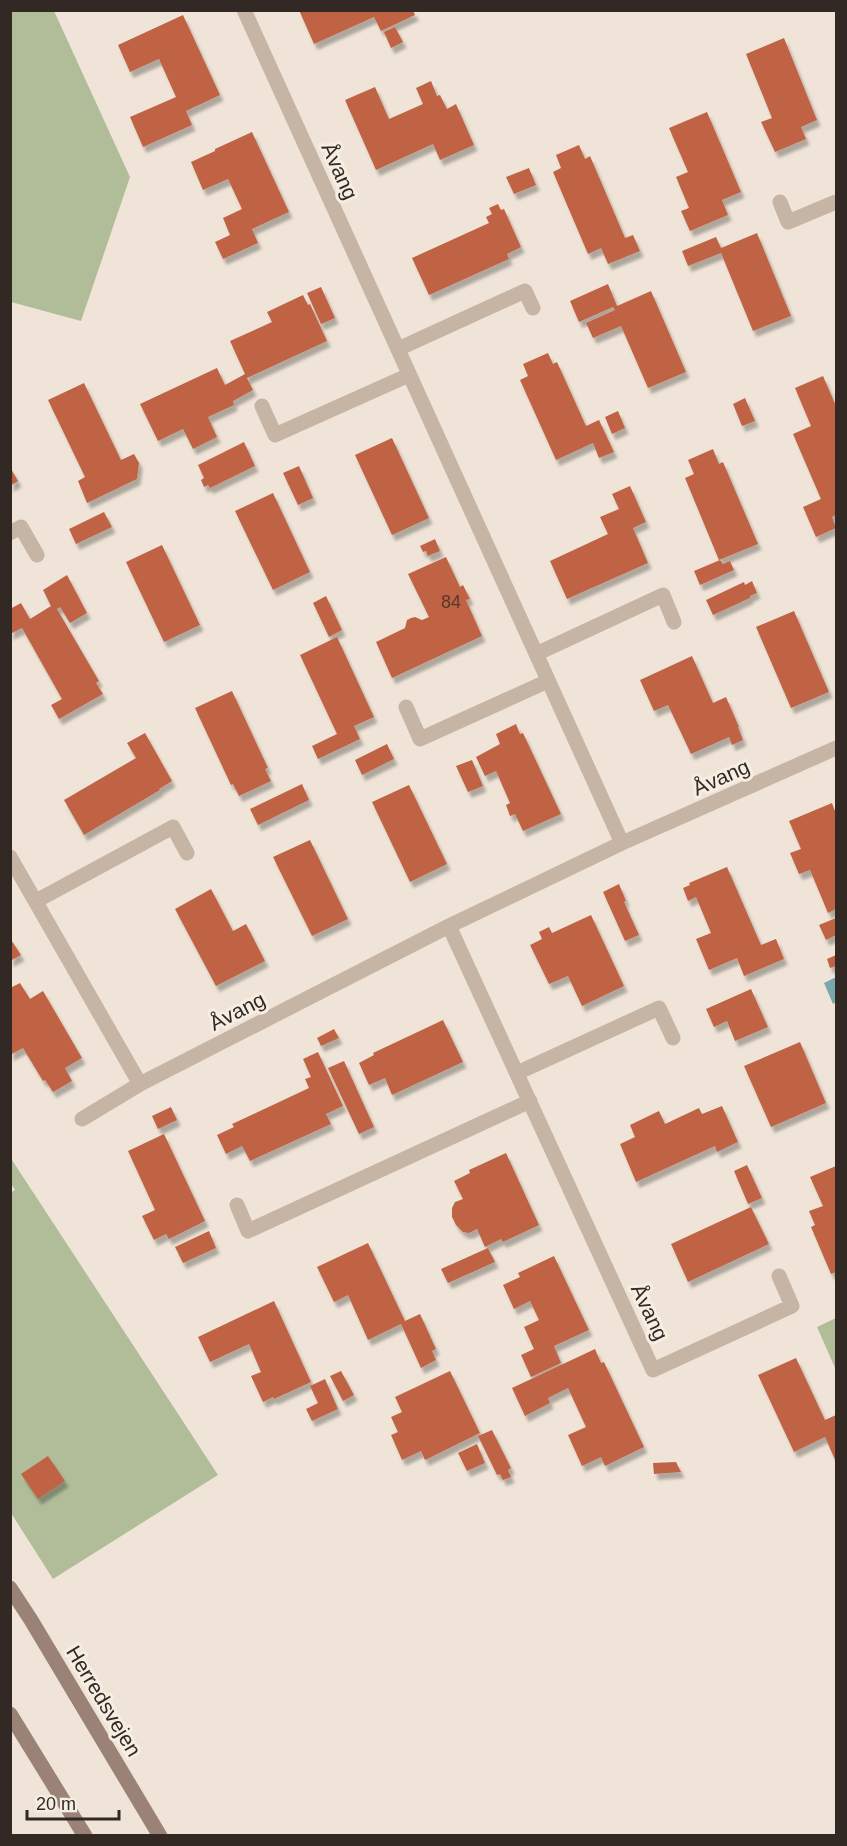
<svg xmlns="http://www.w3.org/2000/svg" width="847" height="1846" font-family="Arial,sans-serif">
<defs>
<filter id="shadow"><feDropShadow dx="3.5" dy="6" stdDeviation="1.5" flood-color="#0004"/></filter>
</defs>
<rect width="100%" height="100%" fill="#efe4d7"/>
<path fill="#b1bd99" d="M10,11h44l76,166 -49,144 -70,-19z
M10,1157l208,318 -165,104 -42,-66 -1,-320 5,-3 -4,-6z
M836,1318v52l-19,-43z"/>
<path fill="#78a8ab" d="M836,977v25l-3,2 -9,-21z"/>
<path fill="#c06345" filter="url(#shadow)" d="M299,10h114l2,5 -34,16 -7,-14 -60,27z
M183,15l37,80 -34,16 6,14 -49,22 -13,-30 46,-20 -17,-38 -29,13 -12,-27z
M395,27l8,15 -12,6 -7,-16z
M784,38l33,82 -16,7 5,12 -31,13 -14,-30 11,-4 -26,-64z
M431,81l6,15 3,-1 7,14 9,-5 18,41 -34,15 -7,-16 -57,26 -31,-70 30,-13 14,32 34,-15 -7,-16z
M707,112l34,80 -19,8 6,15 -38,16 -9,-20 8,-3 -13,-31 12,-5 -19,-44z
M252,132l37,80 -37,17 6,14 -35,16 -8,-17 15,-7 -7,-17 19,-9 -14,-30 -25,11 -12,-28 24,-11v-2z
M579,145l6,14 5,-3 35,82 8,-3 7,16 -32,13 -7,-16 -13,6 -35,-82 8,-4 -5,-13z
M529,168l7,17 -22,9 -8,-17z
M498,204l3,6 3,-1 17,38 -14,7 2,5 -80,36 -17,-37 77,-35 -3,-6 6,-3 -3,-6z
M757,233l34,83 -38,15 -32,-78 -33,13 -6,-15 34,-14 5,11z
M608,284l9,22 34,-15 35,81 -38,16 -27,-62 -28,12 -7,-15 29,-13 -2,-3 -34,15 -9,-21z
M321,287l14,31 -14,6 -14,-31z
M303,295l5,10 2,-1 17,37 -80,37 6,12 -20,11 1,4 -26,12 9,20 -24,12 -10,-20 -25,12 -18,-37 77,-36 8,17 20,-11 -15,-33 42,-19 -5,-10z
M548,353l5,11 4,-2 29,64 13,-6 15,32 -15,6 -6,-15 -37,17 -36,-80 8,-4 -5,-12z
M823,376l13,30v109l-4,2 4,11 -20,9 -13,-30 18,-8 -28,-65 18,-8 -16,-38z
M84,383l37,77 13,-6 5,9 -2,16 -50,24 -9,-22 7,-4 -37,-77z
M745,398l10,23 -13,5 -9,-22z
M618,411l7,17 -13,6 -7,-17z
M392,438l37,80 -37,17 -37,-80z
M244,442l11,24 -45,22 -2,-3 -4,2 -3,-7 3,-2 -6,-13z
M713,449l6,15 4,-2 35,82 -39,16 -34,-82 9,-4 -6,-14z
M299,466l14,32 -15,7 -15,-32z
M10,467l8,14 -8,5z
M630,486l16,36 -13,6 15,35 -81,36 -17,-38 58,-27 -8,-17 19,-8 -7,-15z
M273,493l37,79 -37,18 -38,-79z
M104,512l8,15 -36,17 -7,-15z
M435,539l5,12 -12,5 -2,-5 -3,1 -3,-6z
M162,545l38,80 -36,17 -38,-80z
M446,557l14,30 3,-2 7,14 -4,1 16,36 -90,42 -16,-36 29,-14 2,-8 4,-2 4,-1 7,3 7,-3 -21,-43z
M720,560l3,4 7,-3 4,9 -34,15 -6,-14z
M67,575l20,38 -17,10 -10,-16 -3,2 42,72 -3,2 7,11 -44,25 -8,-14 11,-6 -40,-71 -12,6v-25l11,-6 9,16 21,-13 -8,-16z
M752,581l5,12 -7,3v2l-37,17 -7,-15 38,-18 1,3z
M326,596l16,34 -13,7 -16,-34z
M794,611l35,81 -38,16 -35,-81z
M337,637l37,80 -20,9 6,13 -42,20 -6,-13 25,-12 -37,-79z
M692,656l21,47 13,-6 13,30h-1l5,13 -11,5 -3,-8 -38,17 -23,-49 -14,6 -14,-31z
M232,691l36,77 -3,1 6,12 -32,15 -6,-12 -2,1 -36,-77z
M516,724l4,10 3,-1 38,81 -38,17 -8,-17 -5,2 -4,-11 4,-2 -14,-32 -11,5 -9,-19 24,-13 -4,-10z
M145,733l27,48 -13,8 1,1 -76,45 -20,-35 72,-42 -9,-15z
M387,744l7,15 -32,16 -7,-15z
M472,760l11,26 -15,6 -12,-26z
M302,784l7,16 -51,25 -8,-16z
M409,785l38,79 -37,18 -38,-80z
M832,803l4,11v95l-8,4 -18,-43 -11,4 -9,-21 11,-4 -12,-28z
M310,840l38,79 -36,17 -39,-79z
M727,867l34,78 15,-6 8,20 -40,17 -7,-18 -28,12 -13,-31 15,-6 -15,-36 -8,4 -5,-13 7,-3 -1,-2z
M619,884l7,17 -2,1 15,33 -14,6 -22,-49z
M211,889l22,42 13,-7 19,37 -49,25 -41,-77z
M591,915l33,71 -42,20 -14,-30 -19,8 -19,-39 12,-6 -3,-7 10,-5 3,6z
M836,918v17l-10,5 -7,-15z
M10,938l11,17 -11,6z
M836,955v11l-6,2 -3,-9z
M20,983l10,16 13,-8 39,67 -17,10 7,13 -19,11 -8,-12 -2,1 -20,-33 -13,7v-67z
M751,989l17,38 -33,14 -8,-20 -13,6 -8,-18z
M443,1020l20,42 -71,33 -7,-17 -16,7 -10,-22 15,-8 -1,-2z
M334,1029l5,9 -18,8 -4,-8z
M800,1042l26,61 -55,24 -27,-61z
M318,1052l25,54 -17,8 5,10 -81,37 -8,-15 -16,8 -9,-19 17,-8 -2,-3 77,-36 -4,-9 6,-2 -8,-18z
M344,1061l30,66 -15,7 -31,-66z
M722,1106l16,36 -21,10 -2,-6 -79,36 -16,-38 15,-7 -5,-12 29,-14 6,13 34,-16 3,6z
M171,1107l6,13 -19,9 -6,-13z
M164,1134l41,87 -36,18 -3,-5 -12,6 -12,-24 13,-6 -27,-59z
M506,1153l33,72 -36,17 -2,-3 -16,8 -8,-18 -8,4 -6,-1 -7,-7 -4,-8v-9l3,-6 8,-3 -9,-18 16,-8 -1,-3z
M747,1165l15,33 -14,6 -14,-33z
M836,1166v106l-5,2 -20,-47 4,-2 -6,-14 14,-5 -13,-29z
M751,1207l18,37 -81,38 -17,-38z
M209,1231l7,17 -33,15 -8,-16z
M368,1243l37,78 15,-7 16,35 -4,2 4,9 -15,8 -20,-44 -33,16 -20,-45 -14,7 -17,-35z
M488,1248l7,14 -47,21 -7,-14z
M554,1256l35,74 -35,16 7,17 -30,14 -10,-22 13,-6 -10,-22 15,-7 -9,-19 -16,8 -11,-24 17,-8 -2,-4z
M274,1301l37,81 -37,17 -1,-2 -10,5 -12,-26 10,-4 -12,-28 -39,18 -12,-25z
M595,1349l6,14 3,-1 40,85 -39,19 -4,-9 -19,9 -14,-31 18,-8 -18,-39 -20,10 2,5 -25,13 -13,-28z
M796,1358l29,62 11,-5v47l-11,-25 -31,15 -36,-77z
M341,1371l13,24 -11,6 -13,-25z
M450,1371l30,62 -55,27 -4,-9 -19,9 -11,-25 7,-3 -7,-15 11,-5 -7,-15z
M325,1379l13,30 -26,12 -6,-12 12,-6 -8,-17z
M492,1430l19,38 -3,2 3,7 -8,3 -3,-6 -3,1 -19,-39z
M477,1444l8,19 -18,8 -9,-18z
M48,1456l17,25 -27,18 -17,-25z
M676,1462l5,10 -27,2 -1,-11z"/>
<g fill="none" stroke-linecap="round" stroke-linejoin="round">
<path stroke="#c6b4a4" stroke-width="15" d="M244,10l378,833
M780,202l8,20 48,-20
M398,349l127,-58 8,17
M262,406l13,29 134,-60
M10,533l11,-6 16,28
M536,654l127,-59 11,27
M406,707l14,32 128,-58
M10,857l130,227
M36,901l137,-74 14,26
M449,926l204,444 139,-64 -13,-30
M517,1073l142,-65 14,30
M82,1119l58,-35 309,-158 173,-83 214,-95
M237,1205l11,26 282,-130"/>
<path stroke="#9a8376" stroke-width="15" d="M10,1588l21,32 129,216
M10,1714l75,122"/>
</g>
<g text-anchor="middle" dominant-baseline="central" stroke-width="6" stroke-linejoin="round" paint-order="stroke">
<g font-size="18" fill="#56382d">
<text x="451" y="602">84</text>
</g>
<g font-size="21" fill="#322925" stroke="#f7eee3">
<text transform="translate(340 171) rotate(66)">Åvang</text>
<text transform="translate(721 777) rotate(-24)">Åvang</text>
<text transform="translate(237 1011) rotate(-27)">Åvang</text>
<text transform="translate(650 1312) rotate(65)">Åvang</text>
<text transform="translate(104 1701) rotate(59)">Herredsvejen</text>
</g>
</g>
<rect width="847" height="1846" fill="none" stroke="#322925" stroke-width="24"/>
<path d="M27 1810v9h92v-9" fill="none" stroke="#322925" stroke-width="3"/>
<text x="36" y="1810" font-size="18" fill="#322925" stroke="#f7eee3" stroke-width="4.5" paint-order="stroke">20 m</text>
</svg>
